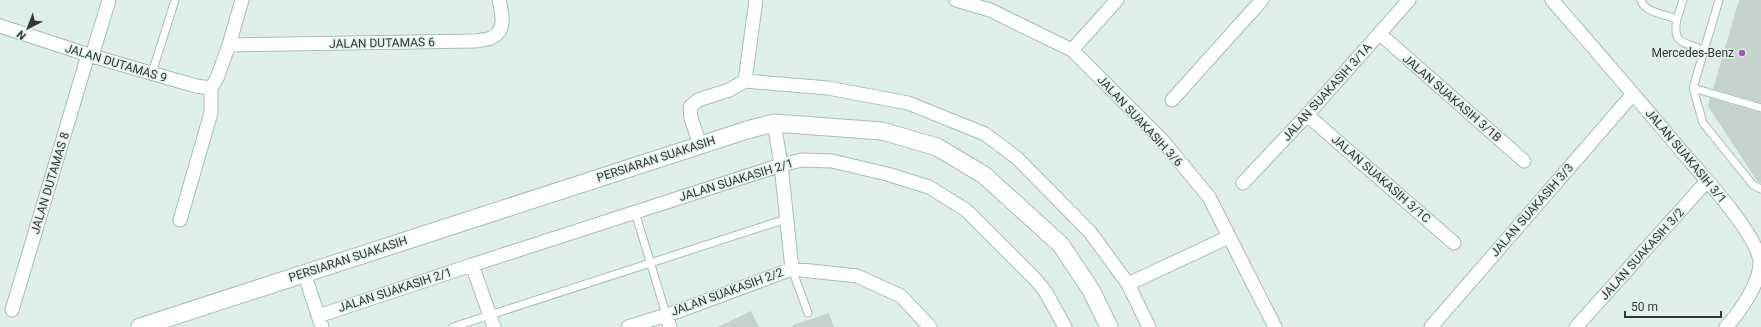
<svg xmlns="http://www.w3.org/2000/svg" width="1761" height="327" font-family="Roboto,sans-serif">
<rect width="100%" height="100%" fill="#dff0e8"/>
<path fill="#c4d4cd" d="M1739,0h22v103l-48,-14z
M1710,98l51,15v70l-4,-2 -49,-75z
M751,311l8,16h-41z
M829,313l5,14h-41v-2z"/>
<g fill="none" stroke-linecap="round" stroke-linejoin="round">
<g stroke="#acbcb5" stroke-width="9">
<path id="service" d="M1641,0c2,12 26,15 36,19 -5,25 6,23 27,31
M1719,0l-26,88 10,35 50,62 8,4
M1677,19l6,-19
M152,73l23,-73
M1693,88l68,20
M635,212l31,102
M792,269l16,44
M453,327l333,-108"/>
</g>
<g stroke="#acbcb5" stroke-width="15">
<path id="minor" d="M956,0l34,10 82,40 90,90 47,57 66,130
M1552,0c44,51 88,101 131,153 20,23 73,80 77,108 1,21 -20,51 -34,66
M0,26l92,30 104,30 15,2
M1380,34l144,127
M229,45l246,-4c5,-1 12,-1 16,-3 16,-7 11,-25 8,-38
M1072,50l45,-50
M92,56l17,-56
M745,81l11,-81
M1172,100l90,-100
M1307,115l147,128
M774,123l7,42 11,104
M700,145l-9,-27 -1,-11 8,-7 31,-10 16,-9 83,7 80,15 77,31 32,24 73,74 38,52 21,43
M1243,183l64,-68 102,-115
M180,220l31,-107v-25l6,-10 12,-33 13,-45
M472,265l309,-100 21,-5 30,1 55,13 42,13 37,23 70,70 9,11 20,36
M304,273l18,54
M1128,284l101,-47
M12,310l76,-255
M666,314l4,13
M318,316l154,-51 22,62
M628,327l51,-16 113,-42 65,7 44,20 29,31
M1431,327l202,-233
M1576,327l131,-146"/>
</g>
<g stroke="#acbcb5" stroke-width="19">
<path id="tertiary" d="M140,327l607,-197 27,-7 108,8 55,16 47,28 77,70 30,45 18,37"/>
</g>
<use href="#service" stroke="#fff" stroke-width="7"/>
<use href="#minor" stroke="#fff" stroke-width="13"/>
<use href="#tertiary" stroke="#fff" stroke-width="17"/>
</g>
<circle fill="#ab55c3" stroke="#dff0e8" stroke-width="1.5" cx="1742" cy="53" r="4"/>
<g text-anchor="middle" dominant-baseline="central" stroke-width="3" stroke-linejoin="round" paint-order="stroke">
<g font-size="12" fill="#333936" stroke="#dff0e8">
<text transform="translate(382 43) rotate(-1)">JALAN DUTAMAS 6</text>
<text transform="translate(116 63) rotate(17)">JALAN DUTAMAS 9</text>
<text transform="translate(1327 92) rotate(-48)">JALAN SUAKASIH 3/1A</text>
<text transform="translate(1452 98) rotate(41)">JALAN SUAKASIH 3/1B</text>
<text transform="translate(1140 121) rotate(47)">JALAN SUAKASIH 3/6</text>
<text transform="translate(1686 156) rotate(50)">JALAN SUAKASIH 3/1</text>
<text transform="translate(656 159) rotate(-18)">PERSIARAN SUAKASIH</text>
<text transform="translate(1381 179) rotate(41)">JALAN SUAKASIH 3/1C</text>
<text transform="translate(736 180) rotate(-17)">JALAN SUAKASIH 2/1</text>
<text transform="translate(50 183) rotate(-73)">JALAN DUTAMAS 8</text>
<text transform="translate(1532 210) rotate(-49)">JALAN SUAKASIH 3/3</text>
<text transform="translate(1642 254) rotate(-48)">JALAN SUAKASIH 3/2</text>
<text transform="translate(348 259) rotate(-18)">PERSIARAN SUAKASIH</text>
<text transform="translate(395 290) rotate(-18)">JALAN SUAKASIH 2/1</text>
<text transform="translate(727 292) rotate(-20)">JALAN SUAKASIH 2/2</text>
</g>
<g font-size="12" fill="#333936" stroke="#dff0e8" text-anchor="end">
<text x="1734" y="53">Mercedes-Benz</text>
</g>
</g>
<g transform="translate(28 28) rotate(222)" stroke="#dff0e8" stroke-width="3" paint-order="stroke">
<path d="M0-3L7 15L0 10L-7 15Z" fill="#333936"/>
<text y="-6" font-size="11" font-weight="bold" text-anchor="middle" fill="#333936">N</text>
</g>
<path d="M1625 311v6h96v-6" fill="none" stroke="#333936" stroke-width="2"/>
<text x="1631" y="311" font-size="12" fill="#333936" stroke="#dff0e8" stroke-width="3" paint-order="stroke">50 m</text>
</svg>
